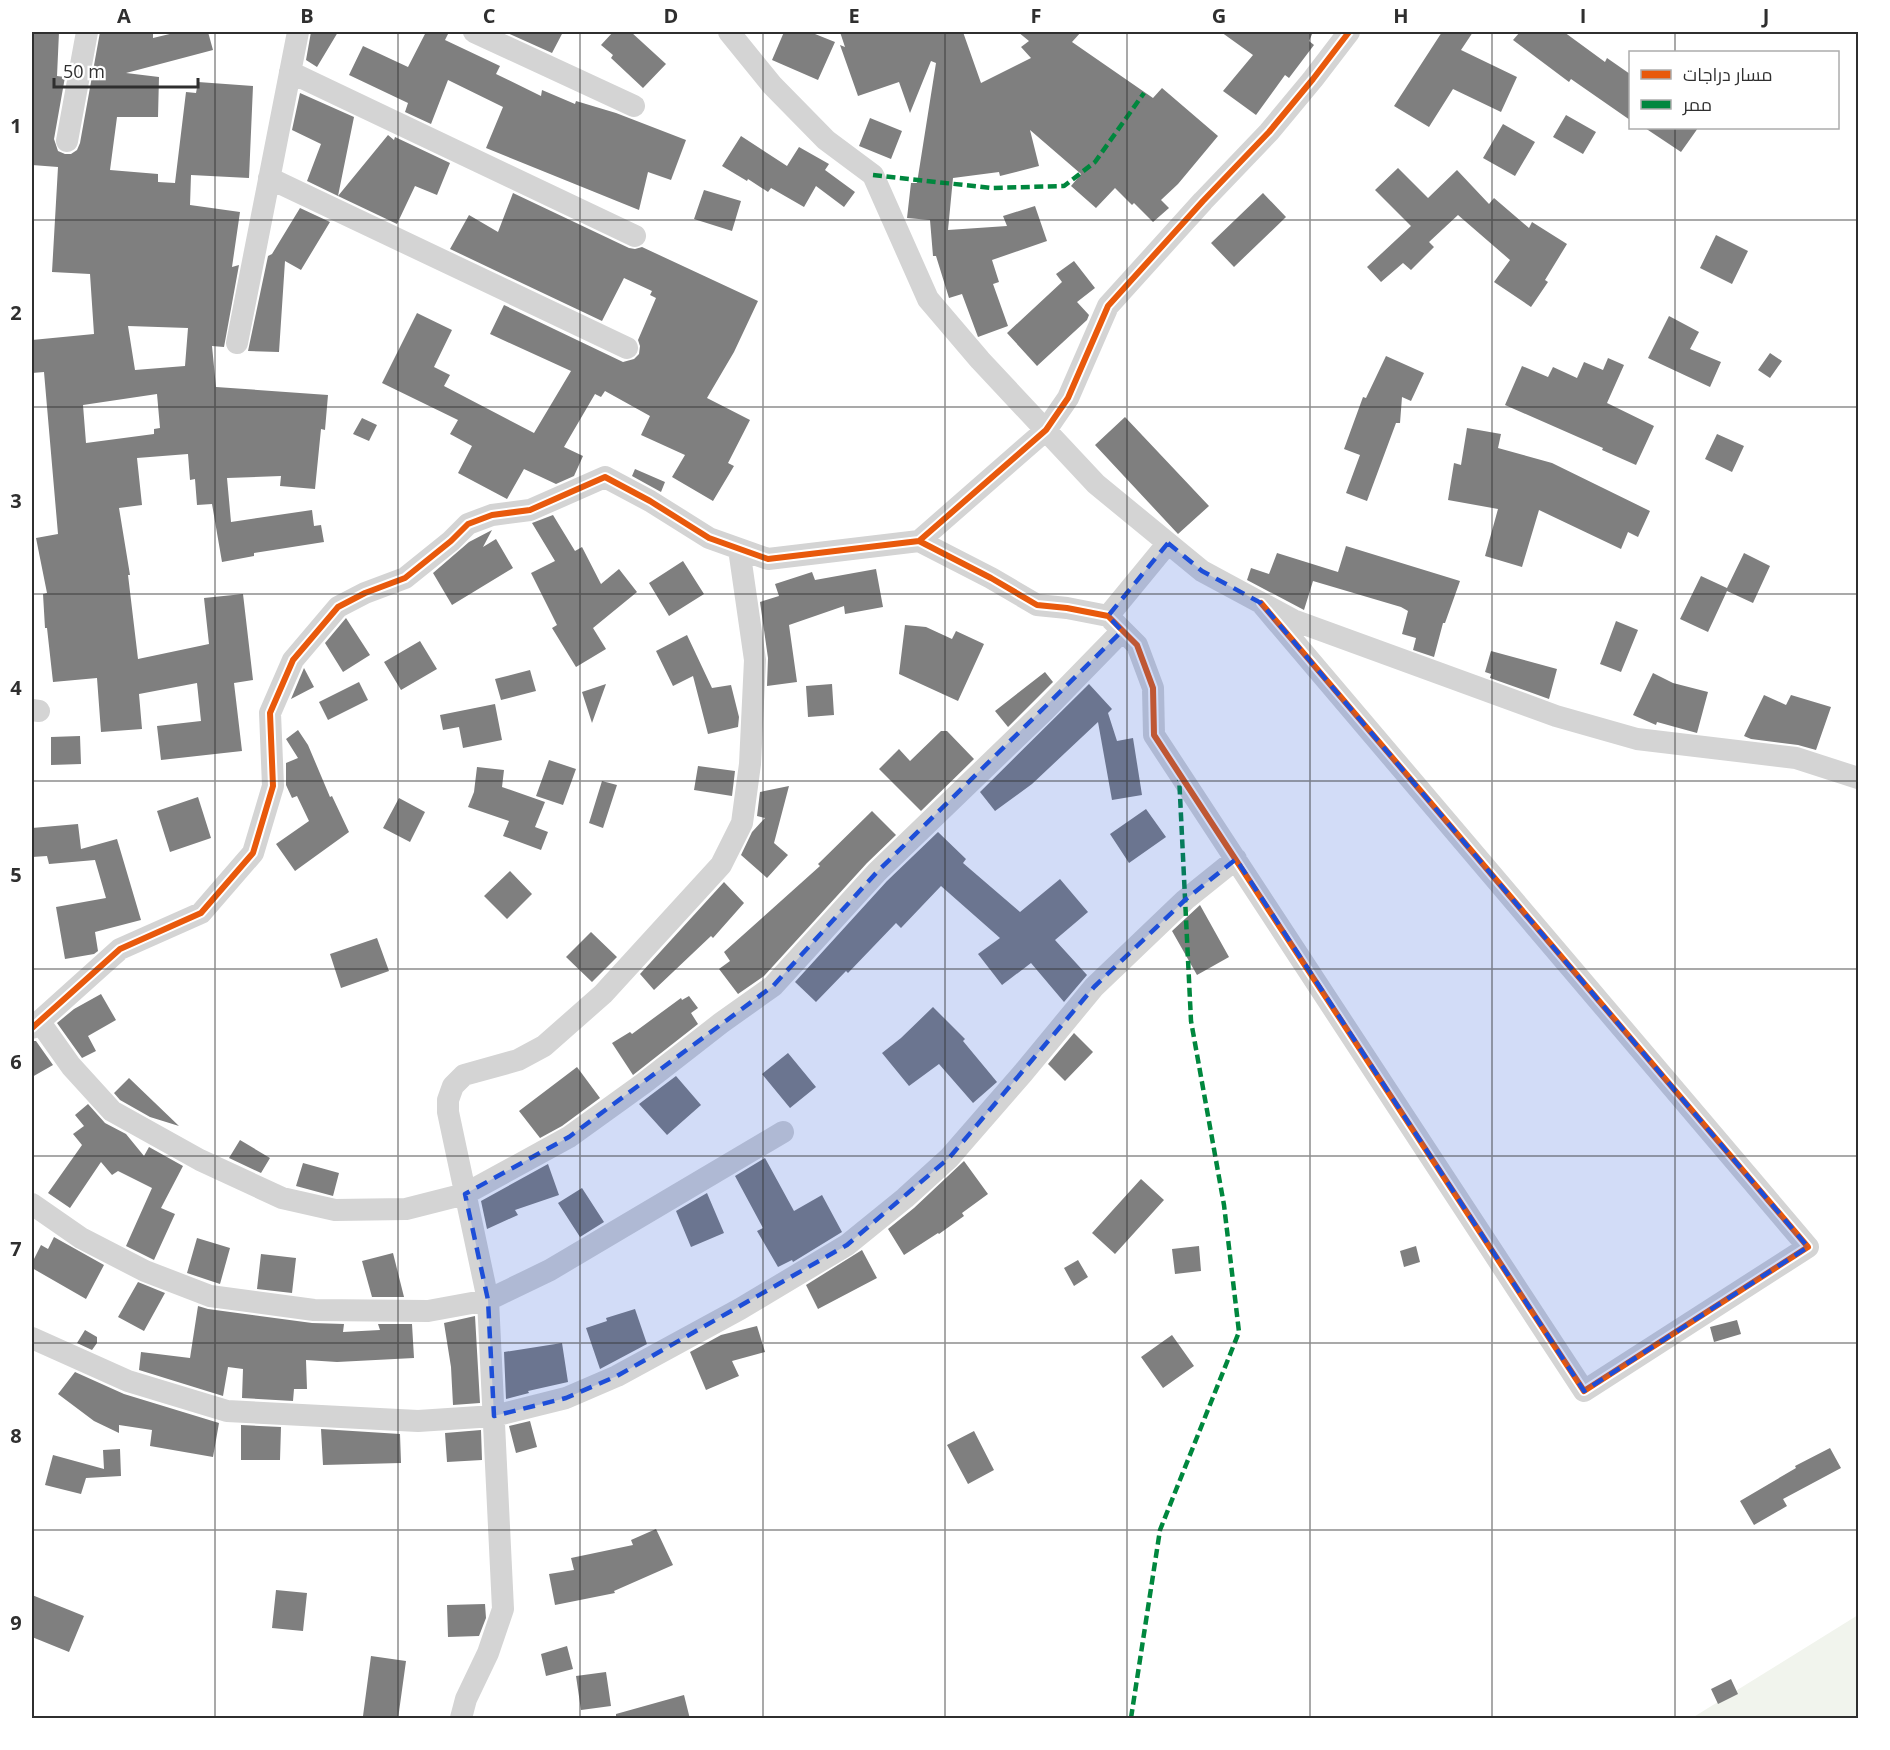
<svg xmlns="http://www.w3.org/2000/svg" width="1890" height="1750" font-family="'Open Sans',Cairo,sans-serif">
<rect width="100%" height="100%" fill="#fff"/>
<path fill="#f1f4ed" d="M1858,1615v103h-166z"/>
<path fill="#7f7f7f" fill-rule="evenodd" d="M32,32h27l-2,44 8,1 -11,62 4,12 7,3h6l6,-4 3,-7 20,-111h53v6l25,-6h30l5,18 -87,23 33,4 -1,40h-41l-7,53 48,4v8l17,1 11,-91 10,1 2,-11 55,4 -4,92 -58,-3 -1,30 50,7 -8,55 7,-2 -15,82 -12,-1 4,41 112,8 -3,35 -4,-1 -6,60 -35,-3 1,-10 -54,2 4,44 81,-12 2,16 7,-1 3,17 -70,11v3l-32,6 -10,-58 -15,1 -2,-26 -5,1 -2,-26 -51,4 5,47 -23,3 11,67h-2l10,84 71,-15 -5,-46 39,-4 10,86 -19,3 8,68 -81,9 -4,-34 44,-5 -4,-38 -58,11 3,35 -41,3 -4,-54 -44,4 -6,-54h-2l-2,-34 4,-1 -11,-55 22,-4 -14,-162 -12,1v-33l62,-6 -4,-60 -38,-2 6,-105 -26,-2zM128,326l60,2 -3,38 -50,4zM157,394l3,34 -6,1v5l-68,9 -3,-38z
M311,32h27l-21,35 -11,-7z
M426,32h23l-4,8 55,26 -4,8 45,22 1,-6 33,14 1,-3 40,12 70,27 -15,40 -23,-8 -9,38 -153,-62 17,-41 -55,-27 -17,44 -26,-12 3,-9 -59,-28 14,-29 45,21z
M505,32h58l-11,21z
M613,32h18l35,32 -23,24 -32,-30 2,-3 -12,-10z
M784,32h26l25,10 -17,38 -46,-20z
M840,32h123l18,51 50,-25 -10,-11 8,-6 -11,-9h63l-9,10 81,56 9,-10 56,48 -40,48 -17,16 8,8 -16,14 -19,-19 -2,2 -17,-17 -19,20 -25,-22 10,-12 -51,-44 9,36 -39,10 -1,-4 -46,6 -5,52 59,-4 -4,-10 32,-10 12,35 -55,19 7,22 -6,2 15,42 -30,11 -16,-43 -13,4 -13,-42h-3l-3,-36 -23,-2 4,-35h6l19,-120 -5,-2 -21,52 -11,-31 -41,14 -18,-51 5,2z
M1221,32h92l-4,9 5,4 -25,33 -4,-3 -29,40 -33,-24 30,-36z
M1442,32h31l-12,18 56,27 -16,35 -48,-23 -24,38 -35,-21z
M1520,32h44l41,30 2,-4 23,16v46l-59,-41 -2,3 -56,-42z
M300,93l54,24 -16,79 -31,-15 14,-37 -29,-14z
M1566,115l30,17 -13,22 -30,-17z
M870,118l32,13 -11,28 -32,-13z
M1503,124l32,18 -20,34 -32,-18z
M1645,128h53l-17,24z
M388,135l6,5 1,-3 55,26 -13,32 -22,-9 -18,38 -59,-28z
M741,136l46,30 12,-19 30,17 -4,6 30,22 -11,15 -28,-21 -12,21 -33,-19 -3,4 -20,-13 -1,2 -25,-15z
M1398,168l30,30 29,-28 32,34 5,-6 35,30 3,-6 35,22 -22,36 3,2 -17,25 -37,-25 16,-22 -52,-45 -29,27 5,5 -23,23 -8,-7 -22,19 -14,-15 44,-41 -36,-36z
M704,190l37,11 -9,30 -38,-12z
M513,193l116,55 6,1 7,-2 116,54 -24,51 -27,46 43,22 -22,43 6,3 -21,35 -41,-24 13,-22 -44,-20 9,-19 -45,-25 -4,6 -6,-3 -31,53 19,9 -9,20 -18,8 -32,-15 -17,30 -49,-26 14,-27 -22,-12 8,-14 -76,-37 35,-70 35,17 -18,37 16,8 -6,11 90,47 37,-62 -81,-37 14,-29 119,57 11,-3 5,-5 1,-8 -2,-6 18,-42 -6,-3 2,-4 -28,-13 -22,43 -152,-72 19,-34 29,17z
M1263,193l23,24 -52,50 -23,-24z
M300,208l30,14 -29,48 -16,-9 -6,91 -31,-1 20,-95 4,-2z
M1716,235l32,16 -16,33 -32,-16z
M1074,261l21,27 -18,14 12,13 -2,5 -50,46 -30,-33 55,-51 -6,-8z
M1669,316l30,16 -9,17 31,13 -11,25 -62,-29z
M1770,353l12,8 -12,17 -12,-8z
M1386,356l38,17 -13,28 -9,-4 -2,26h-4l-29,78 -21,-8 14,-38 -16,-6 19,-52 3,1z
M1608,358l16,7 -17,38 47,23 -18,39 -34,-15 1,-2 -98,-43 17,-39 26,11 5,-10 24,11 7,-16 19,8z
M1125,417l84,89 -31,28 -83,-89z
M362,418l15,7 -8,16 -16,-7z
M1467,428l34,6 -3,14 54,15 98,48 -12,26 -10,-5 -7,17 -82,-39 -17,57 -37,-11 13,-47 -50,-9 6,-37 7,2z
M1717,434l27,12 -12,26 -27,-13z
M635,469l30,13 -4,10 -29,-16z
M553,515l22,36 7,-4 19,37 18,-15 18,23 -44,36 13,21 -30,18 -24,-39 5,-3 -26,-52 24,-12 -23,-38z
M492,530l-9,17 13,-8 17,29 -61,37 -19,-32 36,-31z
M1346,546l114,35 -15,42h-2l-9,34 -21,-7 3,-12 -14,-4 6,-23 -7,-4 -88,-26 -9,29 -57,-30 4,-12 18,6 8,-21 61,19z
M1744,553l26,13 -17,37 -26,-12 -19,41 -28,-13 21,-43 26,12z
M683,561l21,33 -35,22 -20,-33z
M876,569l7,38 -38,7 -1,-8 -55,19 8,57 -30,4 1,-28 -8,-56 19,-6 -4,-12 37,-12 3,8z
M346,618l24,37 -27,17 -18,-29z
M1616,621l22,9 -17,42 -21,-8z
M905,625l21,2 26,12 4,-8 28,13 -26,57 -59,-27z
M687,635l25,53 19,-3 8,32 -1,10 -30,7 -15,-58 -20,10 -17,-35z
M420,641l17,28 -36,21 -17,-28z
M1491,651l66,18 -8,30 -59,-21 1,-4 -6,-2z
M304,668l10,19 -23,12z
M530,670l6,21 -35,9 -6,-21z
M1045,672l8,10 -45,45 -13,-16z
M1653,673l20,10 35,9 -11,41 -40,-11 -1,3 -23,-10z
M359,682l9,18 -40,20 -9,-18z
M606,684l-14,39 -10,-31z
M832,684l2,31 -26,2 -2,-31z
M1089,684l23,25 -4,4 9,28 16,-3 9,57 -30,5 -14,-78 -66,62 -37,27 -15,-19z
M1764,695l22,10 5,-10 40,12 -15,43 -18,-5 -47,-6 -7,-3z
M495,704l7,36 -39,8 -4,-21 -16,3 -3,-15z
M298,730l10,15 22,52 2,-1 17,36 -54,39 -19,-27 33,-23 -12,-25 -5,2 -6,-13v-22l12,-5 -12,-19z
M941,731h6l27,28 -53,52 -42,-42 20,-20 11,12z
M80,736l1,28 -30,1v-28z
M549,760l27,9 -13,36 -27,-9z
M698,766l37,5 -3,25 -38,-6z
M477,767l27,3 -2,17 43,15 -10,25 13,5 -7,18 -38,-14 6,-15 -41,-14 6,-15z
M602,781l15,4 -14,43 -14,-5z
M789,786l-15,57 14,12 -21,23 -26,-23 11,-23 13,-14 -8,-2 3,-24z
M198,797l13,41 -41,14 -13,-41z
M399,798l26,14 -15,30 -27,-14z
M1146,809l20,28 -37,26 -19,-29z
M872,811l24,24 -29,28 -103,113 -26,18 -19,-25 11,-8 -6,-9 96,-86 -2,-2z
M78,824l3,25 36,-10 24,81 -46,12 3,19 -4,3 -29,5 -9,-52 50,-9 -11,-38 -46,4 -2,-8 -15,1v-29z
M938,832l28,27 -3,4 57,49 40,-33 28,33 -33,28 32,35 -23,27 -33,-39 -29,22 -24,-31 22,-16 -59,-52 -40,42 -5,-5 -48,50 -2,-2 -30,31 -21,-20 92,-101z
M510,871l22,23 -25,25 -23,-23z
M724,882l20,21 -31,35 -2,-2 -57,54 -14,-16z
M1200,905l29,52 -32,18 -25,-44z
M591,932l26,25 -25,25 -26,-25z
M377,938l12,33 -48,17 -11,-34z
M101,994l15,26 -28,16 8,15 -14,7 -25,-35 17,-14z
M689,996l9,12 -7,5 7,11 -65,51 -21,-32 18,-11 2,2 49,-36 1,2z
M933,1007l32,32 -2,2 34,41 -24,21 -34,-39 -30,22 -27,-33 19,-15z
M1074,1033l19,19 -28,29 -17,-17z
M32,1041h4l17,24 -21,12z
M788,1053l28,34 -26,21 -28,-34z
M577,1067l23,31 -38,28 -22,12 -21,-27z
M676,1076l25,29 -34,30 -28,-31z
M129,1078l50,48 -29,-9 -30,-17 -6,-7z
M88,1104l17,19 21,11 18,22 5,-9 34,19 -22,42 14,6 -21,46 -28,-14 26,-58 -34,-17 -6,4 -11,-13 -31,46 -22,-15 34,-48 -9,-11 11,-8 -9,-11z
M240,1140l30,18 -9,15 -32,-15z
M765,1158l29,53 28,-16 20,37 -49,30 -1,-2 -14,7 -21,-36 6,-3 -28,-52z
M964,1161l24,33 -26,19 2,3 -25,18 -1,-1 -34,22 -16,-26 26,-21z
M303,1163l36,10 -6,23 -37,-10z
M548,1164l11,31 -44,15 3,5 -31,14 -6,-28z
M1141,1179l23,21 -49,54 -23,-21z
M582,1188l22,34 -24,15 -22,-34z
M707,1193l17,40 -33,14 -15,-36z
M54,1237l50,28 -18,34 -54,-31v-5l9,-18 7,4z
M197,1238l33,10 -10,36 -33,-11z
M1199,1246l2,25 -26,3 -3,-25z
M1416,1246l4,16 -16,5 -4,-16z
M862,1250l15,28 -59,31 -12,-24z
M393,1253l11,44h-32l-10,-36z
M261,1254l35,4 -4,35 -35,-4z
M1078,1260l10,17 -14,9 -10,-18z
M138,1282l27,11 -21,38 -26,-14z
M198,1306l10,3 104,14 32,1 -1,8 37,-2 -2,-6h34l2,34 -77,4 -31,-2 1,29h-13l-1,12 -51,-3 1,-29 -15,-2 -5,29 -84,-26 2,-18 49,6z
M635,1309l12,35 -47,25 -14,-41 21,-7 -1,-3z
M475,1316l5,87 -27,2 -2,-38 -7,-44z
M1737,1320l4,14 -27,8 -4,-15z
M757,1326l8,26 -33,9 7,15 -33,14 -16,-38 31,-17z
M85,1330l12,7v6l-5,7 -15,-7z
M1172,1335l22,31 -31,22 -22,-31z
M562,1343l6,39 -40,9 1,2 -23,6 -2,-47z
M75,1372l49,22 95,29 -6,34 -63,-11 2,-16 -33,-5v8l-25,-12 -36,-27z
M530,1421l7,26 -21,6 -7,-27z
M241,1425l40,2 -1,33h-39z
M321,1429l79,5 1,29 -78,2z
M481,1430l1,30 -35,2 -2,-29z
M974,1431l20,39 -26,14 -21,-39z
M1830,1448l11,20 -58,31 4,7 -33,19 -14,-24 56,-33 -1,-2z
M120,1449l1,27 -35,2 -5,16 -36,-9 8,-30 51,14 -1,-19z
M656,1529l17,36 -59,26 1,2 -60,12 -6,-31 25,-4 -3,-12 62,-13 -2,-5z
M276,1590l31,3 -4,38 -31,-3z
M32,1595l52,21 -15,36 -37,-15z
M485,1604l1,14 -7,18 -31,1 -1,-32z
M567,1646l6,23 -27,7 -5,-22z
M371,1656l35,5 -8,58 -35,-3z
M606,1672l5,34 -30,4 -5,-34z
M1731,1679l7,15 -20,10 -7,-15z
M684,1695l6,24h-74v-5z"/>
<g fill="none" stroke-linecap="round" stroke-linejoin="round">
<path stroke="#d4d4d4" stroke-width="22" d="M474,32l160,74
M729,32l43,53 54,55 47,35 55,124 52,61 116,124 106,87 91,49 263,96 81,23 159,19 62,20
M290,72l345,164
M67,141l20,-109
M269,178l358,170
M237,343l61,-311
M919,541l72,37 46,27 30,3 41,8 29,29 16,43 1,47 430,656 224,-144 -547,-644
M1108,616l60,-73
M32,710l7,1
M39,1021l32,45 41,45 88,49 82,38 53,12 71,-1 59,-15 104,-57 75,-54 77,-60 52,-37 104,-114 167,-161 78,-80
M32,1028l88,-79 81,-36 52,-60 20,-67 -3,-73 23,-53 45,-53 27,-14 40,-15 46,-37 17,-17 24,-9 38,-5 75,-33 45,24 59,37 59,21 151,-18 127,-111 22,-32 40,-92 95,-105 66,-69 44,-53 36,-47
M32,1204l49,34 64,33 65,25 104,14 114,1 60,-11 62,-30 233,-138
M32,1338l96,43 99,30 191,10 76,-5 72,-18 51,-22 123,-67 107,-64 58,-47 44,-40 74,-85 71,-86 91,-87 51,-41
M461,1718l5,-19 22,-46 15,-44 -15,-309 -40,-188v-12l5,-14 11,-11 54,-15 26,-14 59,-52 118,-129 21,-42 8,-59 5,-104 -16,-111"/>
<path stroke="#00873e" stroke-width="4.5" stroke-dasharray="9 4.5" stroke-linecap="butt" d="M873,175l118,13 73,-2 31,-24 49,-69
M1131,1718l29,-188 79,-198 -15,-127 -33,-184 -12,-246"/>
<g stroke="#fff" stroke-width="10">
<path id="cycleway" d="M919,541l72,37 46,27 30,3 41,8 29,29 16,43 1,47 430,656 224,-144 -547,-644
M32,1028l88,-79 81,-36 52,-60 20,-67 -3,-73 23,-53 45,-53 27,-14 40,-15 46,-37 17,-17 24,-9 38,-5 75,-33 45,24 59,37 59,21 151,-18 127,-111 22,-32 40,-92 95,-105 66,-69 44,-53 36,-47"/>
</g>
<use href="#cycleway" stroke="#e8590c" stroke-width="6"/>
</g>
<path fill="#1d4ed8" fill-opacity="0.2" stroke="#1d4ed8" stroke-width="4.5" stroke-dasharray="12 8" stroke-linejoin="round" d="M1168,543l34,28 59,32 547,644 -224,144 -348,-532 -51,41 -91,87 -145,171 -102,87 -230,131 -51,22 -72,18 -6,-116 -23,-106 104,-57 204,-151 104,-114 245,-241 -14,-15z"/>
<path fill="none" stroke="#2f2f2f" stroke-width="1.5" stroke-opacity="0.55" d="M215,32v1686M398,32v1686M580,32v1686M763,32v1686M945,32v1686M1127,32v1686M1310,32v1686M1492,32v1686M1675,32v20M1675,128v1590M32,220h1826M32,407h1826M32,594h1826M32,781h1826M32,969h1826M32,1156h1826M32,1343h1826M32,1530h1826"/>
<rect width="1890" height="1750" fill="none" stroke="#ffffff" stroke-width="66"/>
<rect x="1629" y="51" width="210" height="78" fill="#ffffff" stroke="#acacac" stroke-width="1.5"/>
<rect x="1641" y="70" width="30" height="9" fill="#e8590c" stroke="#acacac" stroke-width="1.5"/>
<text x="1683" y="81" font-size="18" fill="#2f2f2f">مسار دراجات</text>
<rect x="1641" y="100" width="30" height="9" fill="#00873e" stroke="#acacac" stroke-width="1.5"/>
<text x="1683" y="111" font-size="18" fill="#2f2f2f">ممر</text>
<path d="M54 78v9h144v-9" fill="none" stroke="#2f2f2f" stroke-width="3"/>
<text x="63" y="78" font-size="18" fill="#2f2f2f" stroke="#ffffff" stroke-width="4.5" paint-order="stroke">50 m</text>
<rect x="33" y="33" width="1824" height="1684" fill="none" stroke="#2f2f2f" stroke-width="2"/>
<g font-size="20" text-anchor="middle" font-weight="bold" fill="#2f2f2f">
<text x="124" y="23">A</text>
<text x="307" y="23">B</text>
<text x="489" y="23">C</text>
<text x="671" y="23">D</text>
<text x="854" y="23">E</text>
<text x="1036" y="23">F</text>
<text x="1219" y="23">G</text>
<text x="1401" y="23">H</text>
<text x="1583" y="23">I</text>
<text x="1766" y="23">J</text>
<text x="16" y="133">1</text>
<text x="16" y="320">2</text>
<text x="16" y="508">3</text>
<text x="16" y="695">4</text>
<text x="16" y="882">5</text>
<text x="16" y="1069">6</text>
<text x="16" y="1256">7</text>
<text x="16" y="1443">8</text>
<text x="16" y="1630">9</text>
</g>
</svg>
